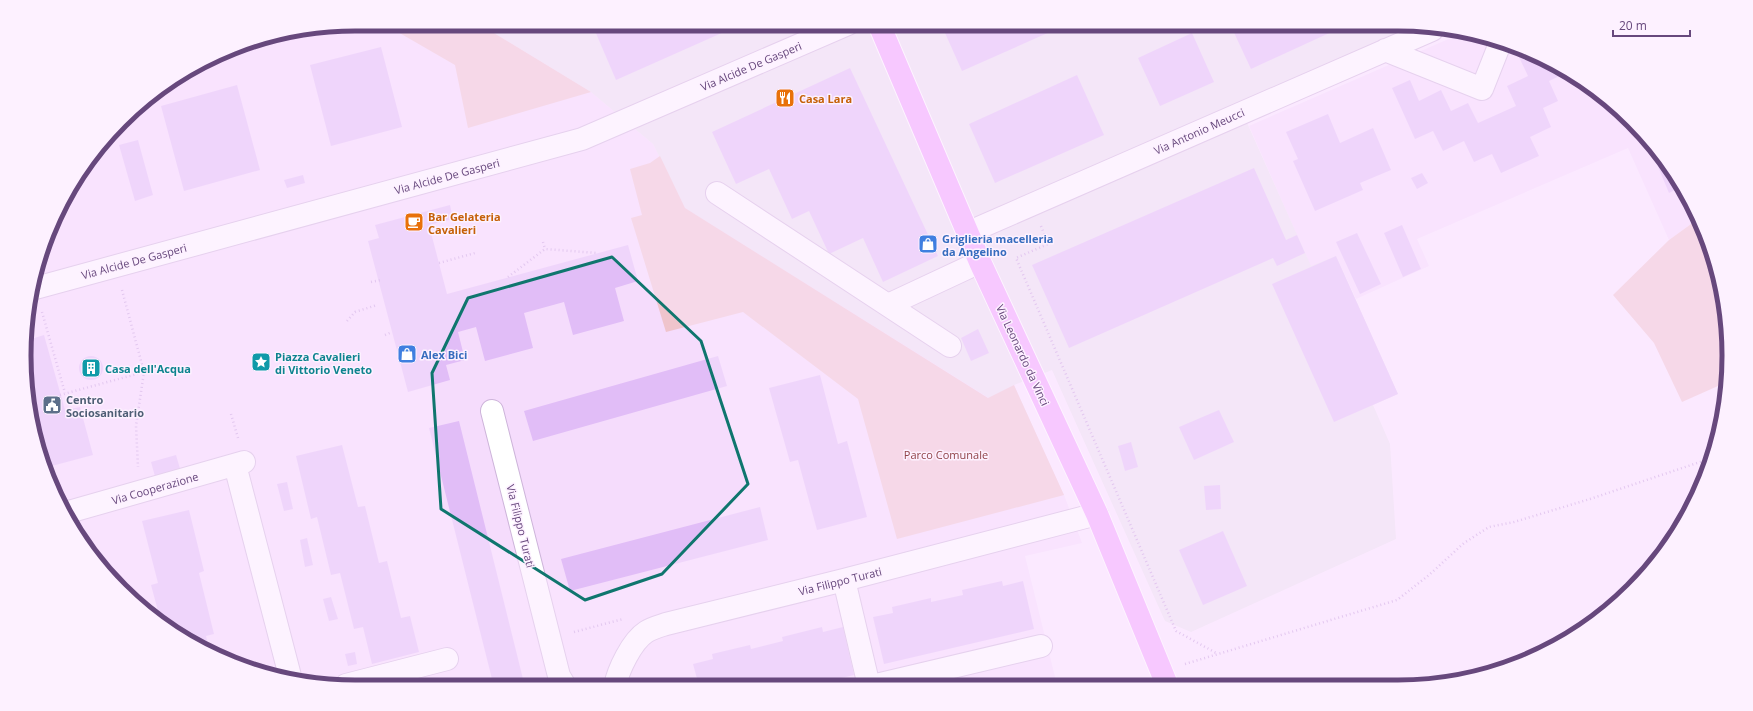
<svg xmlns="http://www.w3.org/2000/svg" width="1753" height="711" font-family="'Open Sans',sans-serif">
<rect width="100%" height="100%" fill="#fbe9ff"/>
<path fill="#f5dcfc" d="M356,24h123l112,68 62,52 19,37 342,204 50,110 18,48 -57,13 32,129 -701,2 -107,-18 -95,-51 -48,-44 -37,-53 -39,-101 -3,-108 15,-63 26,-59 69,-84 53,-37 59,-27z
M1460,34l44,8 59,26 53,38 44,48 35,55 3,10 -29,21 -41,-92 -211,91 12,27 -73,33 -20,-43 -25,11 -62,-141z"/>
<path fill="#ebe2ef" d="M479,24h918l24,4 -181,79 71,159 25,-10 62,138 -25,11 17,39 6,95 -205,93 -26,-11 -113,-251 -38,15 -25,13 -304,-190 -32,-64 -62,-52z"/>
<path fill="#efc4cc" d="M384,24h95l112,68 -123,36 -13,-63z
M660,156l25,52 303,190 26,-13 50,110 -167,44 -39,-140 -115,-87 -77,20 -35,-114 11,-3 -12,-46 20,-6z
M1698,219l20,50 10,65 -1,48 -45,20 -28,-59 -41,-48 56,-55z"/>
<path fill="#e1bdf7" d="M592,24h150l-126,56z
M941,24h127l-106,47z
M1230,24h119l-98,45z
M1192,33l22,49 -54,24 -22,-48z
M381,47l21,80 -71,19 -21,-81z
M1526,52l42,20 -19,9 9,20 -15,7 8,19 -21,10 9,19 -38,17 -9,-19 -18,8 -10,-21 -21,10 -10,-20 -18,8 -23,-51 18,-8 9,21 22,-11 10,21 17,-8 10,20 38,-17 -9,-20 21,-10 -10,-21z
M850,68l88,188 -55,26 -20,-44 -34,16 -20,-43 -17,8 -23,-50 -33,15 -24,-52z
M1077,75l27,60 -109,48 -26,-59z
M237,85l23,85 -76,21 -23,-85z
M1328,114l12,29 33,-15 18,42 -31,13 3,7 -48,21 -22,-50 5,-2 -12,-27z
M1646,138l14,16 21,33 -12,6z
M138,140l15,55 -18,6 -16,-56z
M1254,168l32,72 11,-5 8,18 -28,13 -4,-8 -204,90 -37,-83z
M1422,173l6,10 -11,6 -6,-11z
M303,175l2,8 -18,5 -3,-8z
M450,205l3,14 -24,6 18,69 181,-49 10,36 -23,7 9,33 -51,14 -9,-33 -40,11 9,35 -48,13 -9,-34 -18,5 7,28 -19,5 4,15 -42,12 -40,-151 11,-3 -4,-13z
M1402,225l19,44 -18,8 -19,-44z
M1357,233l24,51 -21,10 -24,-52z
M1336,256l62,138 -64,28 -62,-138z
M978,329l11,24 -18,8 -10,-23z
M44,335l21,75 15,-3 13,48 -45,12 -18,-47 -2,-80z
M718,356l9,30 -194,55 -9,-30z
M79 368a12 12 0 1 1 24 0a12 12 0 1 1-24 0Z
M820,375l18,69 9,-3 20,76 -50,13 -19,-70 -8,2 -21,-74z
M1219,410l15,32 -40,18 -15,-33z
M459,421l66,266h-31l-65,-259z
M1131,442l7,25 -13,4 -7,-25z
M342,445l16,62 7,-1 14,57 8,-2 14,57 9,-2 9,36 -47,12 -9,-37 -9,2 -14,-56 -9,2 -14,-58 -6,2 -15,-63z
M176,455l5,17 -25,8 -5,-18z
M287,482l6,27 -9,2 -7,-27z
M1220,485l1,24 -15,1 -2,-24z
M760,507l8,33 -198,51 -9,-32z
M189,510l15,61 -5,2 15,61 -8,2 3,12 -48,-26 -10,-37 7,-2 -16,-62z
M1223,531l24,55 -44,19 -24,-55z
M307,538l6,27 -8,2 -5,-27z
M1002,581l1,5 20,-5 11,48 -150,35 -11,-47 20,-4 -1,-6 39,-9v4l32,-7 -1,-5z
M331,597l7,22 -9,2 -6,-22z
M822,627l1,5 20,-5 11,48 -46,11h-109l-6,-22 20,-5 -1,-5 38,-9 1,4 32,-8 -1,-4z
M355,652l2,12 -9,2 -3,-12z"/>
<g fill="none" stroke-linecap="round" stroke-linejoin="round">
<g stroke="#cdb4da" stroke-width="24">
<path id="minor" d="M1385,50l97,39 19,-48
M717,193l233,153
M967,233l465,-203
M32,289l550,-150 266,-115
M888,305l92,-43
M492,411l67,265 6,10
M235,465l55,211
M65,513l179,-51
M844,580l25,106
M346,685l101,-26
M615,686c3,-16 17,-45 31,-54 6,-4 14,-6 20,-8l178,-44 253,-66
M872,686l169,-40"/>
</g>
<g stroke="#fff" stroke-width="24">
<path id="major" d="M879,24l101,238 117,252 70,171"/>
</g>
<path stroke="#c59fdd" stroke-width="2.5" stroke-dasharray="1 3" stroke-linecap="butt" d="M1041,226l7,18 -32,14 160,373 42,23
M543,242l2,7
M439,263l36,-10
M508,277l37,-28 52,4
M371,282l10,-2
M122,290l22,82 -8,54 2,41
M42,312l23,81
M347,321l8,-9 22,-7
M385,335l7,-3
M60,395l84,-23
M231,414l7,24
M574,632l49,-13
M1185,664l212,-64 32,-25 35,-32 25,-16 25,-5 76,-23 122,-41"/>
<use href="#minor" stroke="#fff" stroke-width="22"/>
<use href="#major" stroke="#f19fff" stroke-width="22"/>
</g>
<path d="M0 0H1753V711H0ZM612,257l89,84 47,143 -86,90 -77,26 -144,-91 -9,-136 36,-75z" fill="#fbe9ff" fill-opacity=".55" fill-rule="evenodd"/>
<path fill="none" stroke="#0f766e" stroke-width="3" stroke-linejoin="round" d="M612,257l89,84 47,143 -86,90 -77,26 -144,-91 -9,-136 36,-75z"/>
<defs>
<g id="restaurant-square" transform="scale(1)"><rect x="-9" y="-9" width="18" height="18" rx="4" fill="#e8710a" stroke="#fdf1ff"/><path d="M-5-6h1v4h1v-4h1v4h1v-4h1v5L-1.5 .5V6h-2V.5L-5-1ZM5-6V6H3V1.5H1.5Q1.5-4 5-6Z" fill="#fff"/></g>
<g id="cafe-square" transform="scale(1)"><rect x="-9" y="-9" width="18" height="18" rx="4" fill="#e8710a" stroke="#fdf1ff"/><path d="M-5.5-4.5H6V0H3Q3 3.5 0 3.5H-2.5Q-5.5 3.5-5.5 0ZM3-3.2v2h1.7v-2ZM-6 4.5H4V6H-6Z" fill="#fff"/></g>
<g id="shop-square" transform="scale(1)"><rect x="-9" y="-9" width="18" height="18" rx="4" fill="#3f7fe0" stroke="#fdf1ff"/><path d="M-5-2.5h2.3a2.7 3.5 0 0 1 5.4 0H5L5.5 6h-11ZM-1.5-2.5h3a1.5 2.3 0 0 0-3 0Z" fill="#fff"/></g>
<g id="sight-square" transform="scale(1)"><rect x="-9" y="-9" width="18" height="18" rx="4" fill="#0f9aa8" stroke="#fdf1ff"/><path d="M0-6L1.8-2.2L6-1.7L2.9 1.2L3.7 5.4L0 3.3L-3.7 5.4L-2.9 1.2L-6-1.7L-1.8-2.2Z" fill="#fff"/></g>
<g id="building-square" transform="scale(1)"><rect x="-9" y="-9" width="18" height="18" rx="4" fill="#0f9aa8" stroke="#fdf1ff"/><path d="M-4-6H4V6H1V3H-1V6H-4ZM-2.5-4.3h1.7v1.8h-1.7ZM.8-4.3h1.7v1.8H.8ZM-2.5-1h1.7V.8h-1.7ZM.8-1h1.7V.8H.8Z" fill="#fff"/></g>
<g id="civic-square" transform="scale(1)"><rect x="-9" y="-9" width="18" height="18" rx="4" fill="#5c6f8a" stroke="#fdf1ff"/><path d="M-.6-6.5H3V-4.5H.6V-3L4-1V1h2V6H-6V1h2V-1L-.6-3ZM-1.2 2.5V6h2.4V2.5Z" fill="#fff"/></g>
</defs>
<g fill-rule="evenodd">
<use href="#restaurant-square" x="785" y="98"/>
<use href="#cafe-square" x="414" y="222"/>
<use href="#shop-square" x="928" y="244"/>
<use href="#shop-square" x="407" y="354"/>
<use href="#sight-square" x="261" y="362"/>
<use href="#building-square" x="91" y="368"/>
<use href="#civic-square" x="52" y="405"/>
</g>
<g text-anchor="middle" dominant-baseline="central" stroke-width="3" stroke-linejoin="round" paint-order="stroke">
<g font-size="11" fill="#67487d" stroke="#fdf1ff">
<text transform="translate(751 66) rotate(-23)">Via Alcide De Gasperi</text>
<text transform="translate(1199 131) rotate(-24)">Via Antonio Meucci</text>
<text transform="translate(447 176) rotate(-15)">Via Alcide De Gasperi</text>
<text transform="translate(134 261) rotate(-15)">Via Alcide De Gasperi</text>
<text transform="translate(1023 355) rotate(65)">Via Leonardo da Vinci</text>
<text transform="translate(155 488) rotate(-16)">Via Cooperazione</text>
<text transform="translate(521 526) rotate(76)">Via Filippo Turati</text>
<text transform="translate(840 581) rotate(-14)">Via Filippo Turati</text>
</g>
<g font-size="11" font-weight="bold" fill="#c56008" stroke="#fdf1ff" text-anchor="start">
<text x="799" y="98">Casa Lara</text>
<text x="428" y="216">Bar Gelateria<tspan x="428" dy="13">Cavalieri</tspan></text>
</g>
<g font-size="11" font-weight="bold" fill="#366cbe" stroke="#fdf1ff" text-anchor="start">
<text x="942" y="238">Griglieria macelleria<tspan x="942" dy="13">da Angelino</tspan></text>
<text x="421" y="354">Alex Bici</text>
</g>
<g font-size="11" font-weight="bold" fill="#0d838f" stroke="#fdf1ff" text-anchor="start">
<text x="275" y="356">Piazza Cavalieri<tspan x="275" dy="13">di Vittorio Veneto</tspan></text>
<text x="105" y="368">Casa dell'Acqua</text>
</g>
<g font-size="11" font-weight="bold" fill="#4e5e75" stroke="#fdf1ff" text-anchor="start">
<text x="66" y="399">Centro<tspan x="66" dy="13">Sociosanitario</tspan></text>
</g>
<g font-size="11" fill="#914349" stroke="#fdf1ff">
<text x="946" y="454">Parco Comunale</text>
</g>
</g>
<path d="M0 0H1753V711H0ZM355 31H1398A324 324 0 0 1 1722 355V356A324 324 0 0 1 1398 680H355A324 324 0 0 1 31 356V355A324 324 0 0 1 355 31Z" fill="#fdf1ff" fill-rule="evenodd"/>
<path fill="none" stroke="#67487d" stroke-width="5" d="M355 31H1398A324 324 0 0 1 1722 355V356A324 324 0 0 1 1398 680H355A324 324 0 0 1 31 356V355A324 324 0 0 1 355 31Z"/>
<path d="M1613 30v6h77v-6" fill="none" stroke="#67487d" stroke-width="2"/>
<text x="1619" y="30" font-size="12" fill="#67487d" stroke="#fdf1ff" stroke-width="3" paint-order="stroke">20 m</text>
</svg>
